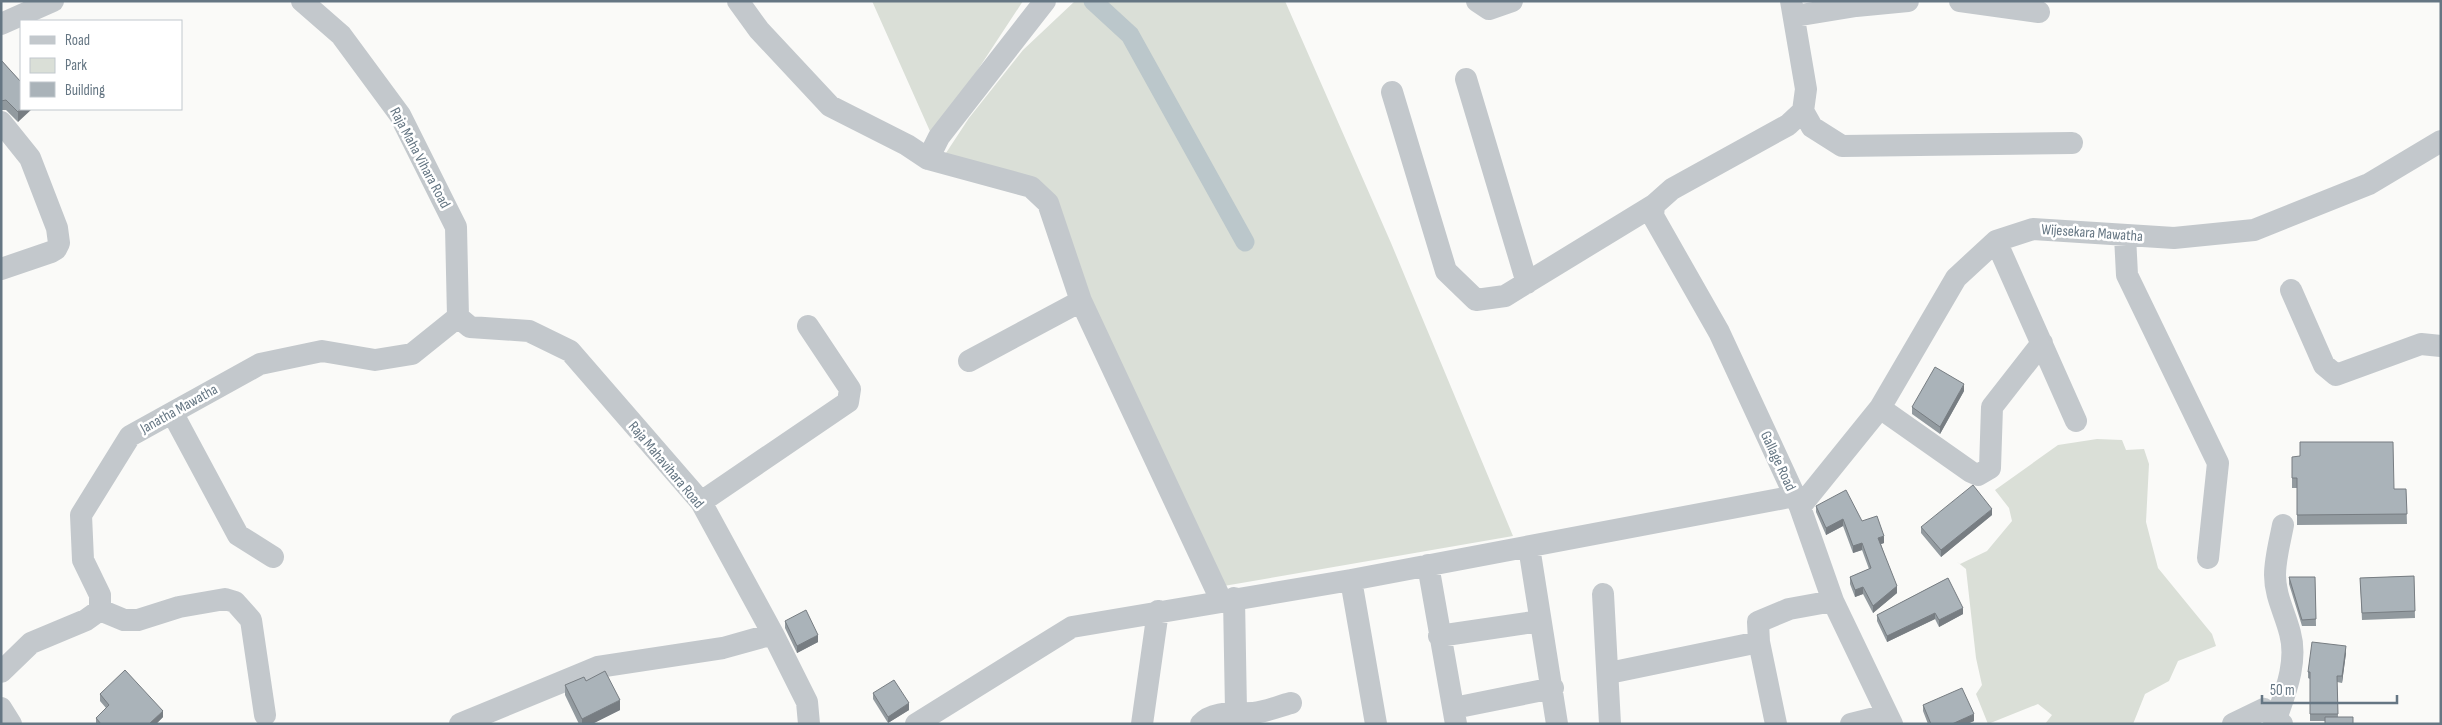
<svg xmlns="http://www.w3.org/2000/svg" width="2442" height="725" font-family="'Sofia Sans Condensed',sans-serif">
<rect width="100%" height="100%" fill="#fafaf8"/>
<path fill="#dadfd7" d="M872,1h151l-90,137z
M1075,1h210l106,242 122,293 -301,52 -91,-197 -65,-183 -110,-55 23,-35 54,-68z
M2097,439l25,1 4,10 18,-1 5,15 -3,58 12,46 54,66 4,12 -38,15 -9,20 -24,13 -12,30h-88l7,-9 -14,-11 -50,20 -12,-30 6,-9 -6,-27 -10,-89 -10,-8 4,3 27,-13 25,-30 -3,-13 -14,-18 63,-45z"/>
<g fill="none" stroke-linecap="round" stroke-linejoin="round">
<path stroke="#bbc7cb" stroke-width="19" d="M1093,1l37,34 115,207"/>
<path stroke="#c3c8cc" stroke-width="22" d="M302,1l39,34 59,80 56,112 2,90
M738,1l21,29 71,76 77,39 21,14 103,28 17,16 33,98 140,299
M1477,1l12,8 23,-8
M1960,1l79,11
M1795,16l61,-10 52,-5
M1,24l52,-23
M1466,79l61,204
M1392,92l54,179 30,29 29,-4 149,-91 18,-16 116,-64 15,-14 3,-22 -15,-88
M1803,111l9,16 30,19 230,-3
M1,122l29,36 27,70 2,15 -3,6 -5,3 -50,17
M928,159l11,-22 106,-136
M1654,205l-1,11 66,116 81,175 33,94 59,123
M2125,236l2,39 91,188 -10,95
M1996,241l80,180
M2291,290l33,75 12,10 85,-31 20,2
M458,317l12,10 59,4 41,20 131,151 72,132 34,68 2,22
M969,361l112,-60
M1880,408l91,64 7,3 12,-7 2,-61 50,-64
M173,414l65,121 35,22
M701,502l147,-100 2,-13 -42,-63
M1800,507l80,-99 76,-130 40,-37 37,-12 141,9 80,-8 115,-46 72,-43
M1529,547l28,177
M1428,565l28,159
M1351,580l25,144
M1603,594l7,130
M1234,598l2,113
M100,610l24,10h14l41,-13 46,-8 10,3 16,18 14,95
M1439,636l101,-15
M1,672l30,-29 55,-23 14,-10v-15l-17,-35 -2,-45 49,-79 130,-72 62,-13 53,9 37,-6 46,-37
M1609,673l150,-31
M1,708l10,16
M1454,708l99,-20
M2276,719c9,-26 22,-57 14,-86 -5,-20 -15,-37 -15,-58 0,-16 5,-34 8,-50
M460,724l138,-57 125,-19 50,-14
M916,724l156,-97 279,-47 444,-84
M1142,724l16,-113
M1201,724c12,-14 36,-10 52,-11 12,-1 26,-7 38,-10
M1776,724l-17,-82 -1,-20 31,-13 44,-8
M1851,724l36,-9
M2233,724l31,-15 18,15"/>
</g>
<path fill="#929a9f" d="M1,60l20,22 -3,40 -12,-12h-5z
M1964,391l-24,43 -28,-20v-7z
M2292,457l102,32h12l1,35 -110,1v-37h-5z
M1816,506l46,15 22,22 -3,1 16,49 -24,20 -10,-19 -8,3 -5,-13v-7l19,-8 -7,-19 -9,3 -10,-27 -17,9 -10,-23z
M1992,515l-51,42 -20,-24v-6z
M2414,576l1,42 -53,2 -2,-42z
M2289,577h26l1,49h-14l-13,-42z
M1948,578l15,36 -24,13 -4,-8 -48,23 -10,-21v-6z
M785,621l33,21 -21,11 -12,-25z
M2346,653l-4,30 -5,-1 1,35 -13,4h-15v-42l-2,-1v-6z
M586,681l34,29 -28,14h-13l-14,-29v-10z
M873,693l36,17 -21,13 -15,-24z
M100,694l63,23 -7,7h-60v-6l10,-10 -6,-7z
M1923,705l51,16 -7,3h-39l-5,-13z"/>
<path fill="#777d82" d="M21,109h11l-14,13v-10z
M1964,384v7l-24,43v-7z
M1992,509v6l-51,42v-7z
M1843,519v7l-17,9v-7z
M1884,536v7l-6,2v-7z
M1862,543v7l-9,3v-7z
M1897,586v7l-24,20v-7z
M1863,587v7l-8,3v-7z
M1963,608v6l-24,13v-7z
M1935,613v6l-48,23v-6z
M818,635v7l-21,11v-7z
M2346,646v7l-4,30v-7z
M620,700v10l-28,14h-10v-5z
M909,703v7l-21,13v-6z
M163,711v6l-7,7h-7z
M1974,714v7l-7,3h-15z"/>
<path fill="#aab3b9" stroke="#777d82" d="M1,60l20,22v26l-3,4 -12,-12 -5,1z
M1935,367l29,17 -24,43 -28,-20z
M2300,442h93l1,47h12l1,25 -110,1v-37h-5v-21l8,-1z
M1973,485l19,24 -51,41 -20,-23z
M1846,490l16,31 15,-5 7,20 -6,2 19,48 -24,20 -10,-19 -8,3 -5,-13 21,-9 -9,-25 -9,3 -10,-27 -17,9 -10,-22z
M2414,576l1,35 -53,2 -2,-35z
M2289,577h26l1,42 -14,1z
M1948,578l15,30 -24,12 -4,-7 -48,23 -10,-21z
M806,610l12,25 -21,11 -12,-25z
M2312,642l34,4 -4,30h-5l1,38h-28v-42h-2z
M125,670l38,41 -14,13h-48l-5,-6 13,-13 -9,-11z
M605,671l15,29 -38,19 -17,-34 19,-8 2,4z
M894,680l15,23 -21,14 -15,-24z
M1962,688l12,26 -22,10h-21l-8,-19z
M2325,717h28v7h-28z"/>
<g text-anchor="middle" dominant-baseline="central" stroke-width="5" stroke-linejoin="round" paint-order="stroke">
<g font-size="15" fill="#657683" stroke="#fff">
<text transform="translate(420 158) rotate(62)">Raja Maha Vihara Road</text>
<text transform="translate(2092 233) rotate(4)">Wijesekara Mawatha</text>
<text transform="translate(179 409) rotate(-29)">Janatha Mawatha</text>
<text transform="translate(1778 461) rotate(65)">Gallage Road</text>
<text transform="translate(666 465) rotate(50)">Raja Mahavihara Road</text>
</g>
</g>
<rect width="2442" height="725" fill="none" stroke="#657683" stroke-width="5"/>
<rect x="20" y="20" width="162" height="90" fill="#ffffff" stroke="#c1c8cd"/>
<rect x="30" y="36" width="25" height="8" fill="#c3c8cc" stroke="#c1c8cd"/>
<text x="65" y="45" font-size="15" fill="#657683">Road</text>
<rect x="30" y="58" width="25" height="15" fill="#dadfd7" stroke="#c1c8cd"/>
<text x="65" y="70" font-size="15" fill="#657683">Park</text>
<rect x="30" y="82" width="25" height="15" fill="#aab3b9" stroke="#c1c8cd"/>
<text x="65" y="95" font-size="15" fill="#657683">Building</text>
<path d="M2262 695v8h135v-8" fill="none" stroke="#657683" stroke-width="2.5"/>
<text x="2270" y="695" font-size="15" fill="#657683" stroke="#ffffff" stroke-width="4" paint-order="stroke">50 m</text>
</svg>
